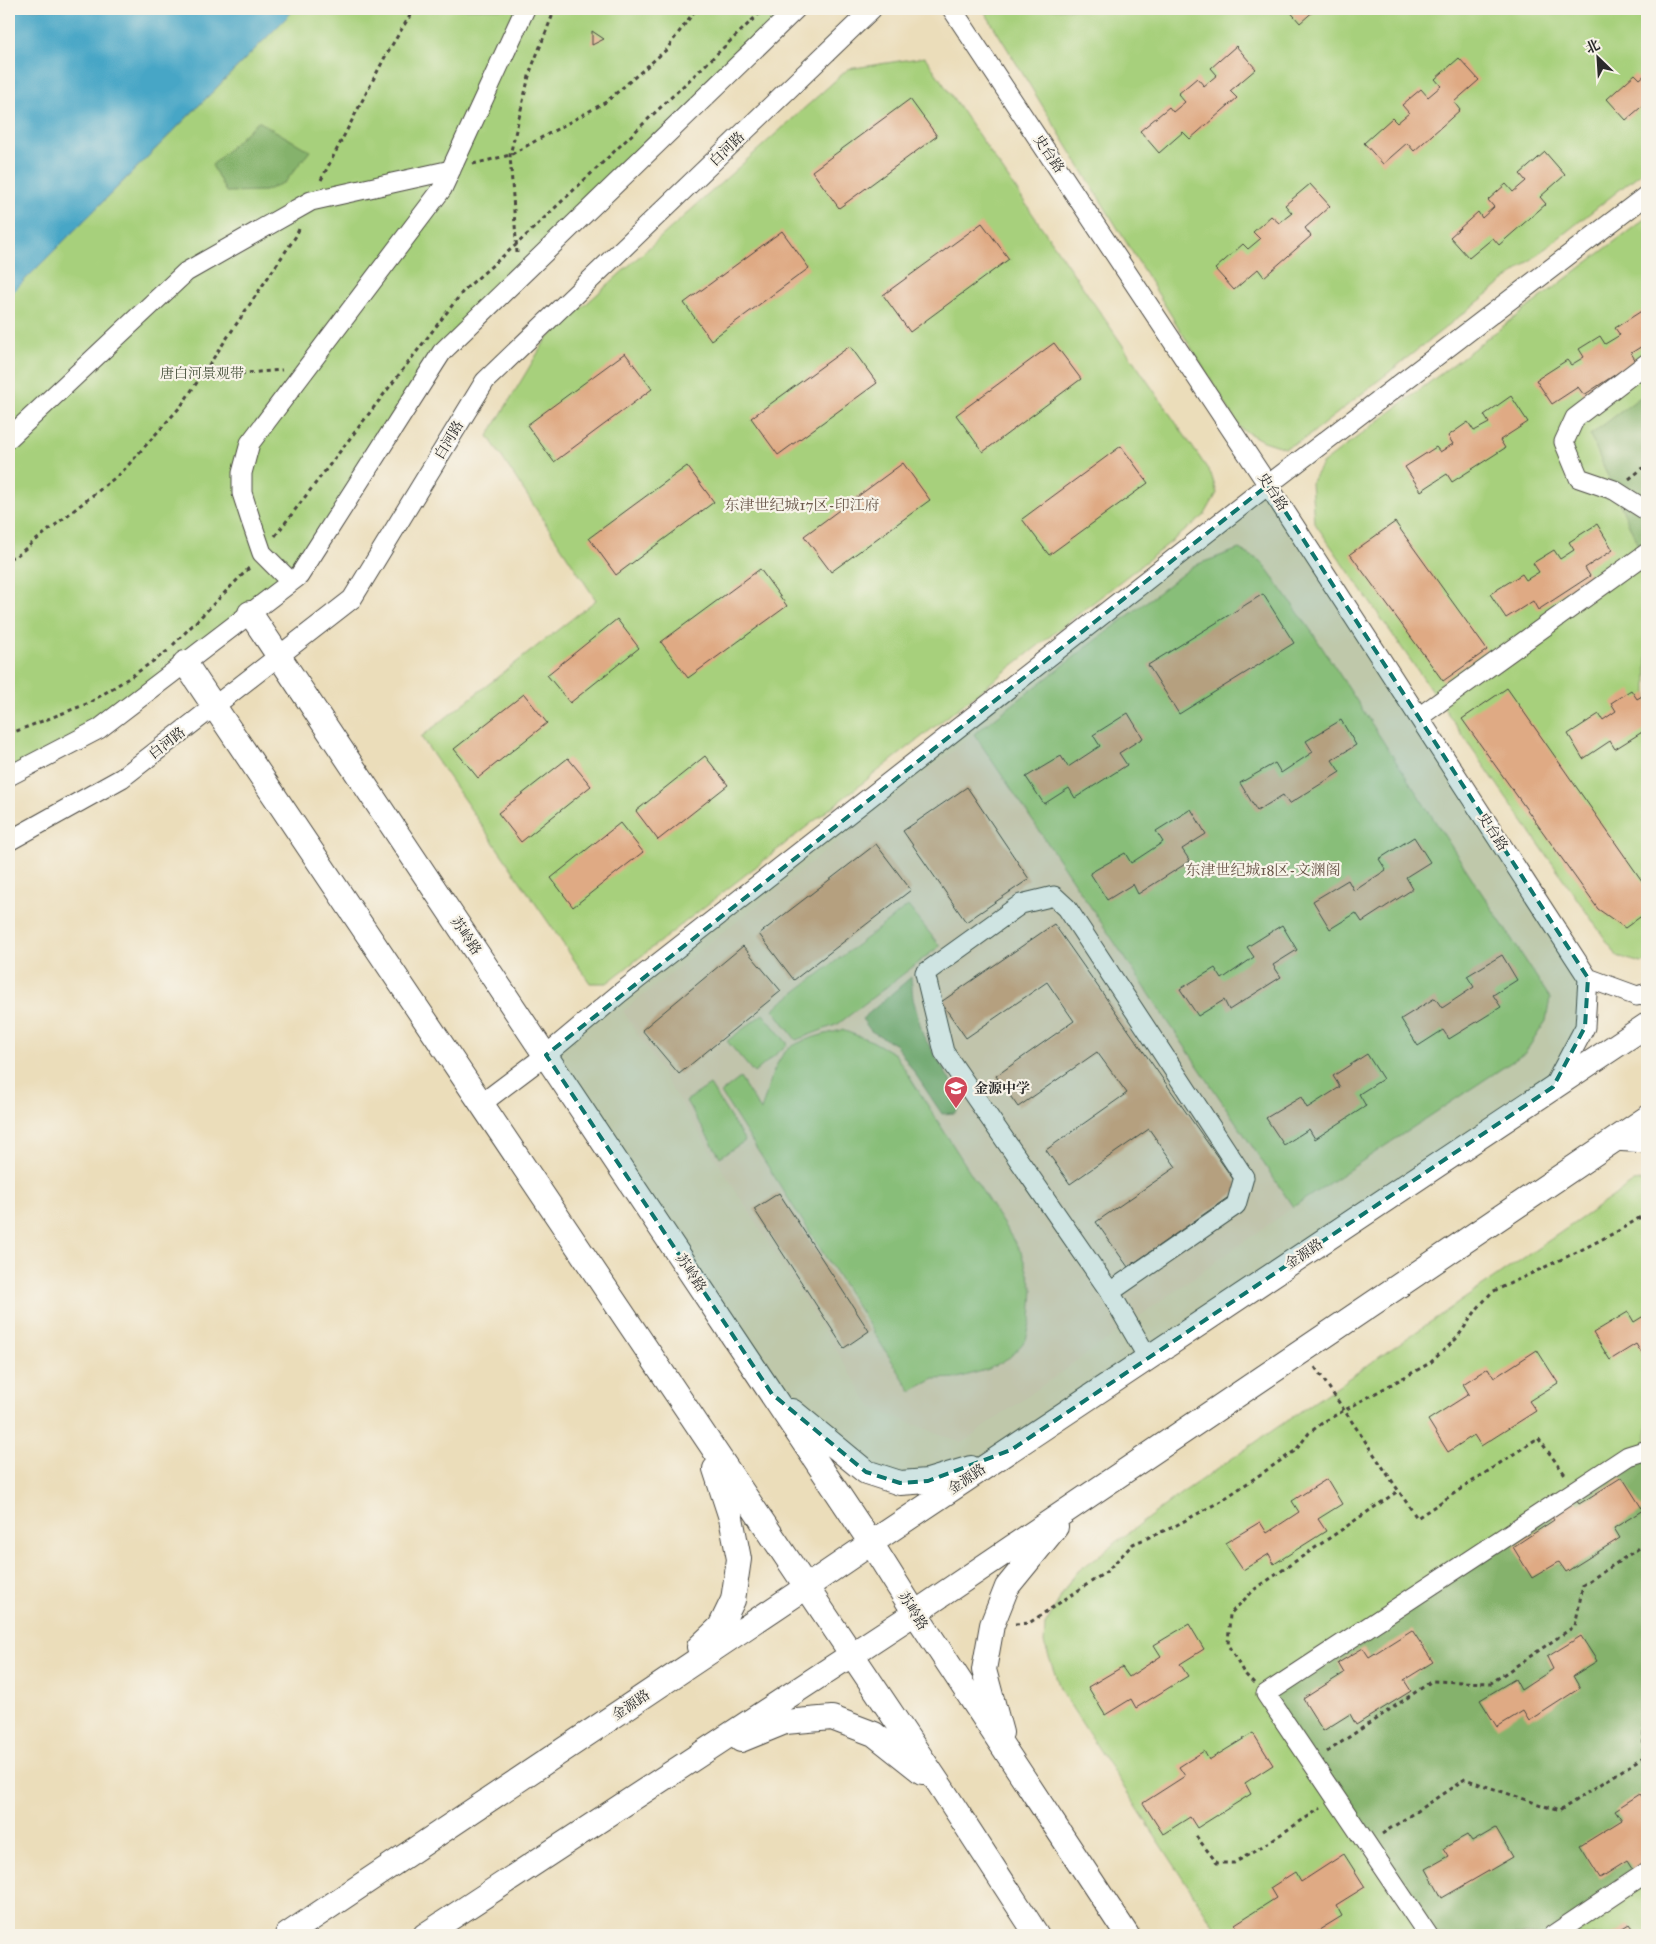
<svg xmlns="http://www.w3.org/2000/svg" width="1656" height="1944" font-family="'IM FELL Great Primer','Noto Serif SC',serif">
<rect width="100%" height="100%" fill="#f7f3e8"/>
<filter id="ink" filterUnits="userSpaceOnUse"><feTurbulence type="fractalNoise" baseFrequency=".02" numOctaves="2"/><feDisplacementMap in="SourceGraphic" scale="10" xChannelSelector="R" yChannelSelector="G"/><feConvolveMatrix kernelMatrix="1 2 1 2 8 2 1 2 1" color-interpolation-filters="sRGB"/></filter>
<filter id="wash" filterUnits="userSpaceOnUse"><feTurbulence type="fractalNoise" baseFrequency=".0096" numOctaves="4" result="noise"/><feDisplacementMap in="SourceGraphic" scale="20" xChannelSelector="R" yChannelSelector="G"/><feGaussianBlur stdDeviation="1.12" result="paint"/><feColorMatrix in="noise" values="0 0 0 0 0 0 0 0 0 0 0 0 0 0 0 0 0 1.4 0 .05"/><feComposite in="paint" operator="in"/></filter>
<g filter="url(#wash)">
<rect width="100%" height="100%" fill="#ebddba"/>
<path fill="#eed7bb" d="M974,734l319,473 -331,236 -90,-35 -249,-397z"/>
<path fill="#a7d07c" stroke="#697e54" d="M295,9h501l-354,343 -143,224 -200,153 -90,47v-480z
M983,9h664v159l-341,270 -21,10 -22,-7 -22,-12z
M925,57l286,417 6,19 -13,23 -597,467h-17l-169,-246 175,-137 -108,-164 57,-95 303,-272z
M1647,217v745l-6,1 -24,-7 -303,-434 -3,-39 11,-19z
M1239,549l23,13 50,70 238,366 -4,23 -21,32 -232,154 -319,-473 219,-168z
M908,906l32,40 -102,78 -42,16 -23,-31z
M763,1014l25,30 -34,29 -27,-32z
M842,1030l30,11 23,13 126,198 12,37 -2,31 -5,20 -16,17 -21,12 -31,9 -24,1 -23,12 -190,-298 19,-15 21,33c6,-18 12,-48 26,-61 13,-11 39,-16 55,-20z
M710,1085l35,56 -25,16 -34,-56z
M1647,1180v755h-427l-159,-244 -17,-48 1,-18 28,-50 103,-78 458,-315z"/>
<path fill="#85b26c" stroke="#586e4c" d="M258,121l52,30 -25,31 -20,9 -39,1 -14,-27z
M1647,392v174l-57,-131z
M911,977l2,21 10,37 40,67 -8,11 -13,1 -46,-69 -25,-14 -9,-12z
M1647,1453v419l-94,63h-125l-162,-241z"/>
<path fill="#47a6c6" stroke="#396878" d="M9,9h286l-286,287z"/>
<g id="blocks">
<path fill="#dfaa84" d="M1288,9h28l-16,14z
M592,31l12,8 -12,6z
M1236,46l20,23 -26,22 7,7 -47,41 -7,-7 -24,21 -19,-22 29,-24 4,5 12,-10 -7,-8 19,-16 7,8 13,-11 -6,-7z
M1459,58l20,22 -25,22 6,8 -46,41 -7,-8 -24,21 -19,-21 28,-25 5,5 12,-10 -7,-8 19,-16 7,8 13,-11 -6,-7z
M1647,73v29l-21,18 -19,-21 28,-25 5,5z
M910,99l27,37 -98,72 -27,-37z
M1545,152l20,23 -25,22 6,7 -47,41 -6,-7 -24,20 -19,-21 28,-25 4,6 12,-11 -6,-7 18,-16 7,8 13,-11 -6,-7z
M1310,184l20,22 -25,22 6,8 -47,41 -6,-8 -24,21 -19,-21 28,-25 5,5 12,-10 -7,-7 18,-16 8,7 13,-10 -7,-8z
M982,223l27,36 -99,73 -27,-37z
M782,231l27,37 -98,72 -27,-37z
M1643,310l4,7v26l-16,10 5,8 -52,34 -6,-8 -26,17 -16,-24 31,-20 4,5 13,-8 -5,-8 21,-13 5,8 15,-9 -5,-7z
M1054,343l27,36 -98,73 -27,-37z
M850,346l27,37 -99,72 -27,-37z
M625,353l27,36 -98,73 -27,-37z
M1511,396l17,26 -28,18 5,8 -53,34 -5,-8 -26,17 -16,-24 31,-20 4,5 13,-8 -5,-8 20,-14 6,9 15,-8 -5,-8z
M1121,446l27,37 -99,72 -27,-36z
M903,463l27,37 -99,72 -27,-36z
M687,466l27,36 -98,73 -27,-37z
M1395,522l92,128 -44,31 -93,-127z
M1597,524l16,26 -28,18 5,8 -52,34 -5,-9 -27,17 -16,-24 32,-20 4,6 13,-8 -6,-9 21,-13 6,9 14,-9 -5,-8z
M760,569l27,37 -99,72 -27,-36z
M1263,594l31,49 -115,71 -31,-49z
M617,619l22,29 -69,55 -23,-28z
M1507,688l140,200v24l-22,16 -27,-19 -136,-190z
M1631,690l6,9 10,-6v36l-32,20 -5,-8 -27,18 -15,-25 31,-20 4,6 13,-9 -5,-8z
M524,694l23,29 -69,55 -24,-29z
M1128,713l15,25 -24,15 8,12 -52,33 -6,-10 -25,16 -18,-27 35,-21 7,11 32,-21 -7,-11z
M1341,720l15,25 -24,15 8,12 -51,32 -6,-9 -26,16 -17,-28 35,-20 6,10 32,-21 -7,-11z
M705,756l23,29 -70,55 -22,-29z
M568,758l23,28 -70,56 -23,-29z
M967,787l62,92 -63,43 -63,-91z
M1191,809l15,25 -24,15 8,12 -52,33 -5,-10 -26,16 -17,-27 35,-20 6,10 32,-21 -7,-11z
M620,823l23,29 -70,55 -22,-29z
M1414,837l16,25 -24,15 7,12 -51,33 -6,-9 -26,16 -17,-28 35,-21 6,11 32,-21 -7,-11z
M876,844l35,46 -117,90 -35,-46z
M1054,924l186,265 -112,78 -32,-45 80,-55 -27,-38 -79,55 -24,-34 81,-57 -30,-41 -79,55 -22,-31 78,-55 -27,-39 -81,56 -25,-36z
M1282,925l15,25 -24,15 8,12 -52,33 -5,-10 -26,16 -18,-27 35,-21 7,11 32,-22 -7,-10z
M743,946l38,45 -102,83 -37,-44z
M1502,955l15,25 -24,15 8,12 -52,32 -6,-9 -25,16 -17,-27 34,-21 7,10 32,-21 -7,-11z
M1367,1054l16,25 -24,15 7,12 -51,33 -6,-10 -25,16 -18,-27 35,-21 6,11 33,-21 -7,-11z
M779,1193l90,138 -25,17 -90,-139z
M1628,1312l6,10 13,-8v36l-5,4 -6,-10 -26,16 -17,-27z
M1537,1350l21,33 -29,18 7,10 -55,35 -7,-11 -26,17 -20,-32 41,-26 -6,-10 25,-16 6,10z
M1622,1477l21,33 -29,18 6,10 -54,34 -7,-10 -27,16 -19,-31 41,-27 -6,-9 25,-16 6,9z
M1327,1479l15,25 -24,15 8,12 -52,33 -5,-10 -26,16 -18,-27 35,-21 7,11 32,-21 -7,-11z
M1189,1624l15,25 -24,15 8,12 -52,32 -5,-9 -26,16 -17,-28 34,-20 7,10 32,-21 -7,-11z
M1412,1630l21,32 -29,18 7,11 -55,34 -6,-11 -27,17 -20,-32 41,-26 -6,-10 25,-15 6,9z
M1581,1636l16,25 -24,15 7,12 -51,33 -6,-10 -26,16 -17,-27 35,-21 6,11 32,-21 -6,-12z
M1253,1733l20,32 -28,18 6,11 -54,34 -7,-11 -27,17 -20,-31 42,-27 -6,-9 25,-16 5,9z
M1640,1794l7,9v60l-13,9 -7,-11 -27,17 -20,-32 42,-26 -7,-10z
M1496,1828l17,29 -71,41 -16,-29 23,-13 -5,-8 23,-13 5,7z
M1344,1854l21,33 -29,18 6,11 -31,19h-69l-7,-11 41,-26 -6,-10 25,-16 6,10z
M1629,1924l8,11h-26z"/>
</g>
</g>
<g filter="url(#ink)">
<use href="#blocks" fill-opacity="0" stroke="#484640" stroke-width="1"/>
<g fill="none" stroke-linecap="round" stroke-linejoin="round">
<g stroke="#484640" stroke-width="21">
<path id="minor" d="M952,9l316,476 320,493
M1647,363l-72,55 -11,24 15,36 35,12 33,21
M9,438l177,-166 125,-71 140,-31
M291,582l-29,-29 -12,-35 -8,-25v-20l8,-30 192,-254 83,-180
M1419,717l228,-164
M9,776l90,-47 200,-153 143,-224 354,-343
M9,841l113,-63 230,-179 133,-218 387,-372
M1553,1087l32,-60 3,-49 49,18 10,-3
M481,1104l65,-49 74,-62 648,-508 379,-290
M1613,1141l34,2
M1110,1292l126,-87 8,-28 -177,-269 -13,-12 -33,8 -96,69 19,79 166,240 38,66
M1428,1935l-162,-241 362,-238 16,-5 3,2
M1553,1935l94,-63"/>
</g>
<g stroke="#484640" stroke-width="26">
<path id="major" d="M250,613l621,930 44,70 212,322
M185,663l756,1124 96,148
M792,1411l74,61 34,11 28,-2 43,-13
M699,1647l21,-20 13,-27 6,-41 -8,-41 -16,-49
M1001,1733l-17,-63 8,-45 15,-38 49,-60
M741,1740l44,-18 47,-4 42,16 48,38
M287,1935l518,-347 66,-45 776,-518
M425,1935l490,-322 732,-495"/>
</g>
<path stroke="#484640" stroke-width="3" stroke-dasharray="4 4" stroke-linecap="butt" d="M473,164l37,-9 96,-53 60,-52 30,-41
M321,180l65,-125 28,-46
M517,253l-7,-98 20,-83 25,-63
M201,377l81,-7
M1629,479l18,-14
M275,536l189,-246 53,-46 247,-235
M9,558l7,-2 105,-83 60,-67 115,-170 3,-7
M173,645l78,-79
M9,734l80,-31 43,-27 37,-26
M1315,1367l102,151 121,-80 29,39
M1015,1624l14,-1 77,-51 27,-28 40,-17 48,-26 75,-51 13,-17 16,-12 105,-58 27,-25 20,-29 15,-17 87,-41 41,-21 27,-17
M1254,1683l-10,-10 -16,-28 2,-31 25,-25 143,-98
M1327,1752l105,-71 59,2 84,-57 8,-41 64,-42
M1382,1834l83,-55 94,32 84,-54 4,-89
M1196,1836l21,27h17l21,-12 66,-43"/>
<use href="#minor" stroke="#fff" stroke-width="19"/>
<use href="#major" stroke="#fff" stroke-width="24"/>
</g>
</g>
<path fill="#0f766e" fill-opacity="0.2" stroke="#0f766e" stroke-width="4" stroke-dasharray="10 6" stroke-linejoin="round" d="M1268,485l320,493 -3,49 -32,60 -542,363 -83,31 -28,2 -34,-11 -94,-78 -226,-339z"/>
<defs>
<g id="school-pin" transform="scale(1.25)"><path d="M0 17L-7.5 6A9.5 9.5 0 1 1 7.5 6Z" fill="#d1495b" stroke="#f7f3e8"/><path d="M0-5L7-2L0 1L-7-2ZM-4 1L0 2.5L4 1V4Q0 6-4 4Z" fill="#fff"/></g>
</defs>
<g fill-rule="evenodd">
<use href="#school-pin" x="956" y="1088"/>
</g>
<g text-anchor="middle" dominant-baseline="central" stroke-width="4.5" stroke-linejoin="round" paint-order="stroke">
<g font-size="14" fill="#2b2b2b" stroke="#f7f3e8">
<text transform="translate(727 149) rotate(-44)">白河路</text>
<text transform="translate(1049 154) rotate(56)">史台路</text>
<text transform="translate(449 440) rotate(-59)">白河路</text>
<text transform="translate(1273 492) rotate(57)">史台路</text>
<text transform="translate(167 743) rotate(-38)">白河路</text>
<text transform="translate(1493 832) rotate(57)">史台路</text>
<text transform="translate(466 936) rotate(56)">苏岭路</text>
<text transform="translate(1304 1254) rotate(-34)">金源路</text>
<text transform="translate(691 1273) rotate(56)">苏岭路</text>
<text transform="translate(967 1479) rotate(-34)">金源路</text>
<text transform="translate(913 1611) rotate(58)">苏岭路</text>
<text transform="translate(631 1705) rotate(-34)">金源路</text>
</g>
<g font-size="14" fill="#4a543f" stroke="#f7f3e8">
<text x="202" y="373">唐白河景观带</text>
</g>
<g font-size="14" font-weight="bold" fill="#2b2b2b" stroke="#f7f3e8" text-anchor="start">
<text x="974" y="1088">金源中学</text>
</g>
<g font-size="15" fill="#6a574a" stroke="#f7f3e8">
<text x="802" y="505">东津世纪城17区-印江府</text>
<text x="1263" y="870">东津世纪城18区-文渊阁</text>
</g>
</g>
<rect width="1656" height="1944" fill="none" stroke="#f7f3e8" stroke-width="30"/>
<g transform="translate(1598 58) rotate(335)" stroke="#f7f3e8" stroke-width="4" paint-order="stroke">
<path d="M0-4L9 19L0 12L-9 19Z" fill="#2b2b2b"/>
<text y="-8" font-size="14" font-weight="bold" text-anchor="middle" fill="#2b2b2b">北</text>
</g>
</svg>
